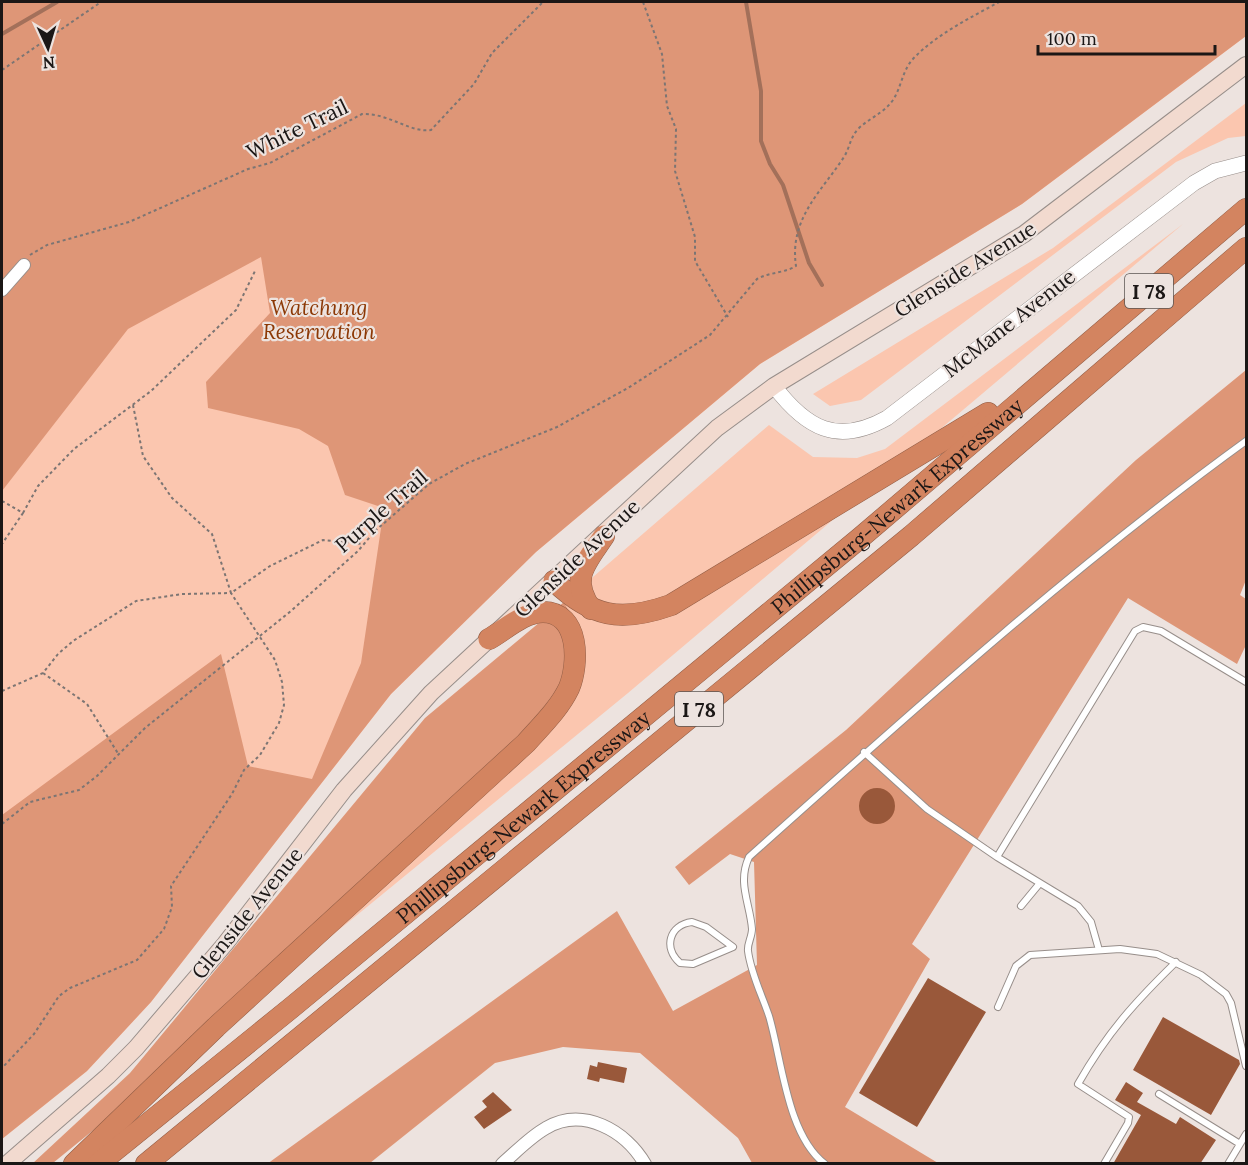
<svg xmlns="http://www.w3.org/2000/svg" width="1248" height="1165" font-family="Lora,serif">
<rect width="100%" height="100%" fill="#ede3df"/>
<path fill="#fbc6af" d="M2,2h1244v34l-224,168 -262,160 -224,188 -145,142 -240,308 -64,69 -85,68z
M1246,103v33l-18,2 -52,24 -315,238 -31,6 -17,-12 240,-146z
M1183,224l-555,469 -371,304 307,-395 205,-177 44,32 44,1 28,-9z"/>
<path fill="#de9677" d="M2,2h1244v34l-224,168 -262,160 -224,188 -145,142 -240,308 -64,69 -85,68v-324l219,-161 27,112 64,13 49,-116 23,-155 -39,-13 -17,-49 -29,-17 -91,-21 -2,-26 64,-69 -9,-56 -133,72 -126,162z
M1246,370v210l-6,15 6,4v46l-9,19 -109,-66 -216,346 18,15 -85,148 93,56h-186l-14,-25 -98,-85 -77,-6 -68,16 -125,100 -103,1 350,-253 56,100 84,-46 -3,-103 -24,-8 -41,31 -14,-18 171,-137 290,-270z
M564,602l18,37v34l-325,324 -204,166 -21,1 98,-91 295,-355z"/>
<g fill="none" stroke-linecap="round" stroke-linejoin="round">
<path stroke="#a3705a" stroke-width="4" d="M746,2l15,89v50l9,23 13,21 26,78 13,22
M2,34l55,-32"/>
</g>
<path fill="#99583a" d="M859 806a18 18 0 1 1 36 0a18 18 0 1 1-36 0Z
M928,978l58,34 -69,115 -58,-34z
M1163,1017l76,43 1,4 -29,51 -78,-45z
M598,1062l29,6 -3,15 -24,-5 -1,4 -12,-3 3,-14 7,2z
M1126,1082l17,11 -6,9 39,22 4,-7 36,23 -16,24h-87l28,-49 -26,-15z
M493,1092l19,18 -28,19 -10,-12 13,-10 -5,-6z"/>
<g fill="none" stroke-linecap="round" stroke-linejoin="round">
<g stroke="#978e8a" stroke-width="8">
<path id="service" d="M864,752l63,57 70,48
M1021,906l19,-23
M692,922l14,5 27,20 -40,17 -13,-1c-17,-15 -11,-38 12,-41z
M1099,950l-8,-28 -13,-16 -81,-49 138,-226 8,-4 18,4 85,51
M998,1007l18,-41 14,-11 90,-6 37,5 44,21 25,19 5,9 15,63
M1159,1094l81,50
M825,1164c-38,-29 -43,-104 -56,-148 -7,-21 -18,-42 -21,-65 -1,-7 4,-14 4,-22 -2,-26 -15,-46 -3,-72 161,-144 322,-289 497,-416
M1104,1164l24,-41 1,-6 -51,-33c29,-51 56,-81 98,-122
M1228,1164l18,-30"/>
</g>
<g stroke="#978e8a" stroke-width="14">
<path id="minor" d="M2,290l22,-25
M502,1164c14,-12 28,-27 44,-36 37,-22 80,3 99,36"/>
</g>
<g stroke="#978e8a" stroke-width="16">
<path id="tertiary" d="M774,386c32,42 63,60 113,32l307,-235 21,-12 31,-8"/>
</g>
<g stroke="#978e8a" stroke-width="18">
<path id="secondary" d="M7,1164l101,-88 28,-28 89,-104 119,-154 87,-97 286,-265 57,-42 250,-152 222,-169"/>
</g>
<g stroke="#935e46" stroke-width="22">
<g id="motorway">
<path d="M554,581c38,36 66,42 117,24l317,-192"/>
<path d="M591,609c-22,-31 -5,-46 13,-73"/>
<path d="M74,1164l142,-137 310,-284c15,-17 33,-34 43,-55 10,-24 11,-76 -26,-76 -19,0 -38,18 -54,27"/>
<path id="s1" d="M98,1164l193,-156 569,-470 386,-329"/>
<path d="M146,1164l765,-628 335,-288"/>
</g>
</g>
<path stroke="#7c7573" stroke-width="2" stroke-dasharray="3 3" stroke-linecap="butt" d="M643,2l19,52 5,52 9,23 -1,42 20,66v24l33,56
M2,70l99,-68
M30,255l17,-10 82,-23 119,-53 22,-6 92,-49c27,-1 48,19 69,16l43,-46 18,-31 51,-51
M133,405l10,51 29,42 40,36 19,59 39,-27 53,-26 40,4
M2,501l21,12 -21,31
M23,513l15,-27 36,-37 77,-58 85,-81 19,-39
M43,673l44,31 32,51
M2,691l41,-18 15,-19 15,-13 63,-40 46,-7 49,-1 44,67 7,22 2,23 -5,18 -19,32 -16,15 -12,24 -61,92 1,21 -8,22 -27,31 -67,28 -11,8 -25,38 -32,34
M2,824l28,-22 49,-12 18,-14 48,-48 146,-117 67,-60 17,-20 54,-47 36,-20 92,-37 71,-39 82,-53 47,-56c13,-7 28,-6 39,-13 -7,-47 25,-74 48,-109 6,-10 6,-19 14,-28 11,-11 25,-15 35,-29 8,-12 9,-28 19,-40 23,-25 58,-42 87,-58"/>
<use href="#service" stroke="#fff" stroke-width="6"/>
<use href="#minor" stroke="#fff" stroke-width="12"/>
<use href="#tertiary" stroke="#fff" stroke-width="15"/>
<use href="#secondary" stroke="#f2dacf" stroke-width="16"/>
<use href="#motorway" stroke="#d38460" stroke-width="21"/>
</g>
<g text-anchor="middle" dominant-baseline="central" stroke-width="4.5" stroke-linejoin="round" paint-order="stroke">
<g fill="#ede3df" stroke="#5a5452" stroke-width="1.5">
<rect x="1125" y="274" width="48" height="34" rx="4.5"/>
<rect x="675" y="692" width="48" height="34" rx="4.5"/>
</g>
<g font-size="20" font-weight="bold" fill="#1b1716">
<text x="1149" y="291">I 78</text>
<text x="699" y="709">I 78</text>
</g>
<g font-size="21" fill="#1b1716" stroke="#ede3df">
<text transform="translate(297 129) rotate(-26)">White Trail</text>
<text transform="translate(965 269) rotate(-32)">Glenside Avenue</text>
<text transform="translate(1009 323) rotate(-38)">McMane Avenue</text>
<text stroke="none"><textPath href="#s1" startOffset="1035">Phillipsburg-Newark Expressway</textPath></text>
<text transform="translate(381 511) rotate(-41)">Purple Trail</text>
<text transform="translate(577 558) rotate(-43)">Glenside Avenue</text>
<text stroke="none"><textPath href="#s1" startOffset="549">Phillipsburg-Newark Expressway</textPath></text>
<text transform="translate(247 913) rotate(-51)">Glenside Avenue</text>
</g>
<g font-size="21" font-style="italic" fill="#8c3805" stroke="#ede3df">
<text x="319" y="307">Watchung<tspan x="319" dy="24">Reservation</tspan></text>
</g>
</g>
<rect width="1248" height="1165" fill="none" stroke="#1b1716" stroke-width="6"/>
<g transform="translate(48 48) rotate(176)" stroke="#ede3df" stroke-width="4.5" paint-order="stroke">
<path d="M0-4.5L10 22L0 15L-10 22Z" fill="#1b1716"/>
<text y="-9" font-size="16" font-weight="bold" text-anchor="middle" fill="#1b1716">N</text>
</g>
<path d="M1038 45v9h177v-9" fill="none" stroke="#1b1716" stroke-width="3"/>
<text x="1047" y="45" font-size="18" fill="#1b1716" stroke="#ede3df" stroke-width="4.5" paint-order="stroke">100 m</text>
</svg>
